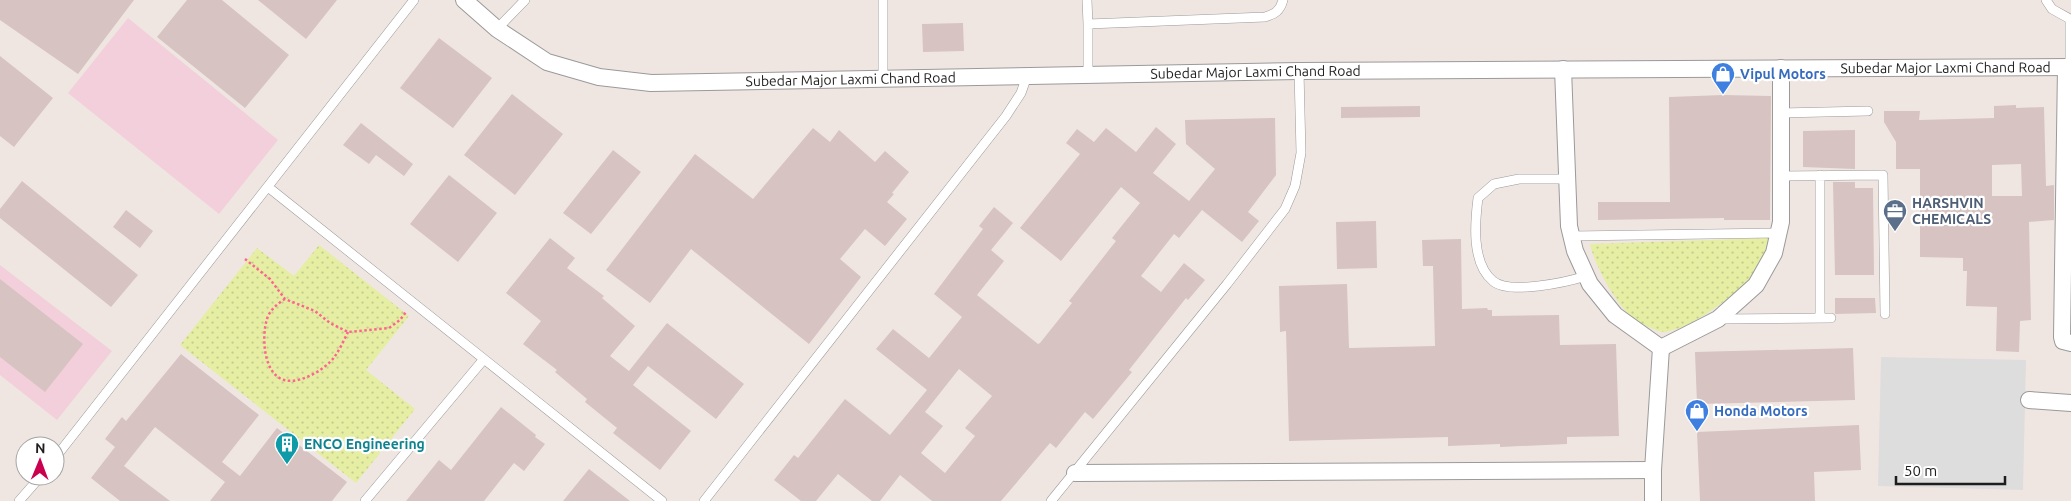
<svg xmlns="http://www.w3.org/2000/svg" width="2071" height="501" font-family="Ubuntu,sans-serif">
<defs>
<pattern id="grass-dots" width="8" height="8" patternUnits="userSpaceOnUse" patternTransform="scale(1.25)"><rect width="8" height="8" fill="#e5eea3"/><path d="M2 2h.1M6 6h.1" fill="none" stroke="#c4cc8c" stroke-width="1.8" stroke-linecap="round"/></pattern>
</defs>
<rect width="100%" height="100%" fill="#efe6e2"/>
<path fill="#f2cfdb" d="M128,18l150,122 -59,74 -151,-121z
M0,265l112,86 -55,69 -57,-45z"/>
<path fill="url(#grass-dots)" d="M1769,238c-2,10 -5,20 -10,29 -14,22 -70,65 -97,65 -3,0 -7,-3 -11,-4 -4,-2 -10,-4 -14,-6 -19,-14 -42,-55 -47,-78z
M319,245l90,71 -43,54 49,39 -59,74 -176,-138 77,-97 37,28z"/>
<path fill="#ddd" d="M1881,357l145,3 -3,130 -145,-4z"/>
<path fill="#d6c3c2" fill-rule="evenodd" d="M0,0h134l-56,74 -78,-54z
M187,0h35l67,55 -44,53 -88,-71z
M258,0h79l-31,39z
M963,23l1,28 -41,1 -1,-28z
M439,38l53,40 -39,50 -53,-40z
M0,56l53,42 -39,49 -14,-11z
M512,94l51,40 -48,61 -51,-40z
M1723,95l48,1 -1,124h-46v-2l-126,2v-18h72l-1,-105z
M2016,105v3l28,-1 2,79 8,-1v35l-25,2 2,98 -11,1 -1,31 -23,-1 1,-44 -31,-1 1,-35h-4v-13l-43,-1v-88h-24v-27l-12,-20v-11h36l-1,9 75,-2v-12zM2021,164l1,32h-30v-31z
M1420,106v11l-79,1v-11z
M1275,118l1,57 -28,37 11,9 -17,21 -40,-32 -23,28 -5,-4 -33,42 20,16 23,-29 21,17 -17,20 -2,-2 -31,39 -26,33 3,2 -39,47 -8,-7 -29,36 -6,-5 -49,58h-69l-32,-26 -20,26h-8l-34,-27 -22,27h-15l-27,-21 20,-25 4,3 47,-59 45,36 37,-45 -51,-41 17,-20 36,29 33,-41 -28,-23 49,-65 -4,-3 15,-19 19,16 -22,27 13,11 -27,34 61,49 2,-1 32,-40 -3,-2 47,-60 -4,-3 28,-35 -19,-16 -60,74 -41,-33 60,-74 -14,-11 11,-14 17,13 12,-14 30,24 20,-25 20,17 -23,29 36,28 26,-32 -29,-25 -1,-24zM959,369l33,27 -27,32 10,8 -30,37 -24,-20 22,-27 -18,-14z
M361,123l52,41 -9,12 -28,-21 -7,9 -26,-19z
M813,128l17,14 9,-12 36,32 10,-11 24,21 -17,21 2,1 -7,8 20,17 -22,27 -20,-17 -25,30 21,18 -52,67 -118,-95 -41,54 -44,-33 89,-116 58,45z
M1855,130v39l-52,-2v-36z
M613,150l28,22 -50,62 -28,-21z
M449,175l48,38 -39,49 -48,-38z
M22,181l116,94 -27,32 -111,-89v-9z
M1833,182h22v6h18l1,87h-39z
M126,210l27,21 -13,17 -27,-21z
M1376,221l1,47 -40,1 -1,-47z
M550,238l25,20 -8,10 37,28 -2,2 33,28 -25,30 19,15 38,-48 77,61 -28,35 -68,-53 -15,19 58,46 -31,39 -47,-37 4,-5 -32,-26 2,-3 -32,-27 2,-2 -34,-26 18,-23 -35,-28z
M1461,239l1,70 25,-1 1,2h4v6l67,-1 1,30 56,-1 3,92 -52,1v7l-67,3v-3l-52,2v-9l-159,4 -3,-110 -6,1 -1,-46 68,-2 2,64 86,-2 -2,-80h-10l-1,-26z
M0,279l83,65 -38,48 -45,-35z
M1835,298h40l1,15 -41,1z
M1853,348l2,52 -158,4 -2,-52z
M181,354l78,61 -37,47 18,14 37,-48 70,54 -15,19h-122l15,-19 -70,-55 -31,39 46,35h-50l-29,-23 24,-31 -10,-8 17,-22 4,4z
M501,407l35,28 -1,2 10,7 -21,27 -10,-8 -30,38h-78l33,-41 12,10z
M1859,425l2,45 -47,2 1,29h-115l-3,-69z
M589,469l41,32h-67z"/>
<g fill="none" stroke-linecap="round" stroke-linejoin="round">
<g stroke="#9a9a9a" stroke-width="10">
<path id="service" d="M1087,0l1,24
M2046,0l6,9 18,10v48
M497,29l28,-29
M1088,75v-51l177,-7c10,-3 15,-6 18,-17
M883,78v-78
M1781,113l87,-2
M1820,175v143
M1781,176l102,-1 2,139
M1568,179h-49l-25,5 -16,14c-3,24 -7,65 15,83 16,14 74,1 93,-5
M268,187l394,314
M1572,236l206,-3
M1720,319l111,-1
M55,458l359,-458
M19,501l22,-25
M365,501l119,-142
M704,501l302,-385 15,-23 6,-17
M1051,501l176,-217 58,-75 10,-23 6,-33 -2,-82"/>
</g>
<g stroke="#9a9a9a" stroke-width="18">
<g id="minor">
<path id="s1" d="M464,0l33,29 50,33 52,15 52,6 648,-12 772,-4"/>
<path d="M2066,67l-4,270 1,4 8,2"/>
<path d="M1563,69l6,157 6,25 15,33 25,31 46,33 57,-29 38,-34 18,-32 7,-31v-154"/>
<path d="M2029,400l42,3"/>
<path d="M1075,473l578,-3"/>
<path d="M1653,501v-31l8,-122"/>
</g>
</g>
<path stroke="#ff6390" stroke-width="2.5" stroke-dasharray="2.5 2.5" stroke-linecap="butt" d="M245,259l25,20 15,20 30,12 15,12 18,9 41,-4 11,-8 6,-8
M285,299c-7,4 -16,12 -18,20 -5,16 -4,47 11,58 15,12 48,-7 57,-21 5,-7 9,-16 13,-24"/>
<use href="#service" stroke="#fff" stroke-width="9"/>
<use href="#minor" stroke="#fff" stroke-width="16"/>
</g>
<defs>
<g id="shop-pin" transform="scale(1.25)"><path d="M0 17L-7.5 6A9.5 9.5 0 1 1 7.5 6Z" fill="#3f7fe0" stroke="#fff"/><path d="M-5-2.5h2.3a2.7 3.5 0 0 1 5.4 0H5L5.5 6h-11ZM-1.5-2.5h3a1.5 2.3 0 0 0-3 0Z" fill="#fff"/></g>
<g id="office-pin" transform="scale(1.25)"><path d="M0 17L-7.5 6A9.5 9.5 0 1 1 7.5 6Z" fill="#5c6f8a" stroke="#fff"/><path d="M-6-3h4V-5.5h4V-3h4V5H-6ZM-1-4.5V-3h2v-1.5ZM-6 0V1H6V0Z" fill="#fff"/></g>
<g id="building-pin" transform="scale(1.25)"><path d="M0 17L-7.5 6A9.5 9.5 0 1 1 7.5 6Z" fill="#0f9aa8" stroke="#fff"/><path d="M-4-6H4V6H1V3H-1V6H-4ZM-2.5-4.3h1.7v1.8h-1.7ZM.8-4.3h1.7v1.8H.8ZM-2.5-1h1.7V.8h-1.7ZM.8-1h1.7V.8H.8Z" fill="#fff"/></g>
</defs>
<g fill-rule="evenodd">
<use href="#shop-pin" x="1723" y="74"/>
<use href="#office-pin" x="1895" y="211"/>
<use href="#shop-pin" x="1697" y="411"/>
<use href="#building-pin" x="287" y="444"/>
</g>
<g text-anchor="middle" dominant-baseline="central" stroke-width="4.5" stroke-linejoin="round" paint-order="stroke">
<g font-size="14" fill="#1d1d1d" stroke="#fff">
<text stroke="none"><textPath href="#s1" startOffset="1505">Subedar Major Laxmi Chand Road</textPath></text>
<text stroke="none"><textPath href="#s1" startOffset="815">Subedar Major Laxmi Chand Road</textPath></text>
<text stroke="none"><textPath href="#s1" startOffset="410">Subedar Major Laxmi Chand Road</textPath></text>
</g>
<g font-size="14" font-weight="bold" fill="#366cbe" stroke="#fff" text-anchor="start">
<text x="1740" y="74">Vipul Motors</text>
<text x="1714" y="411">Honda Motors</text>
</g>
<g font-size="14" font-weight="bold" fill="#4e5e75" stroke="#fff" text-anchor="start">
<text x="1912" y="203">HARSHVIN<tspan x="1912" dy="16">CHEMICALS</tspan></text>
</g>
<g font-size="14" font-weight="bold" fill="#0d838f" stroke="#fff" text-anchor="start">
<text x="304" y="444">ENCO Engineering</text>
</g>
</g>
<g transform="translate(40 461) rotate(1)"><circle r="24" fill="#ffffff" stroke="#a5a5a5"/>
<path d="M0-4L9 19L0 12L-9 19Z" fill="#ca004f"/>
<text y="-8" font-size="14" font-weight="bold" text-anchor="middle" fill="#1d1d1d">N</text>
</g>
<path d="M1896 476v8h109v-8" fill="none" stroke="#1d1d1d" stroke-width="2.5"/>
<text x="1904" y="476" font-size="15" fill="#1d1d1d" stroke="#ffffff" stroke-width="4" paint-order="stroke">50 m</text>
</svg>
